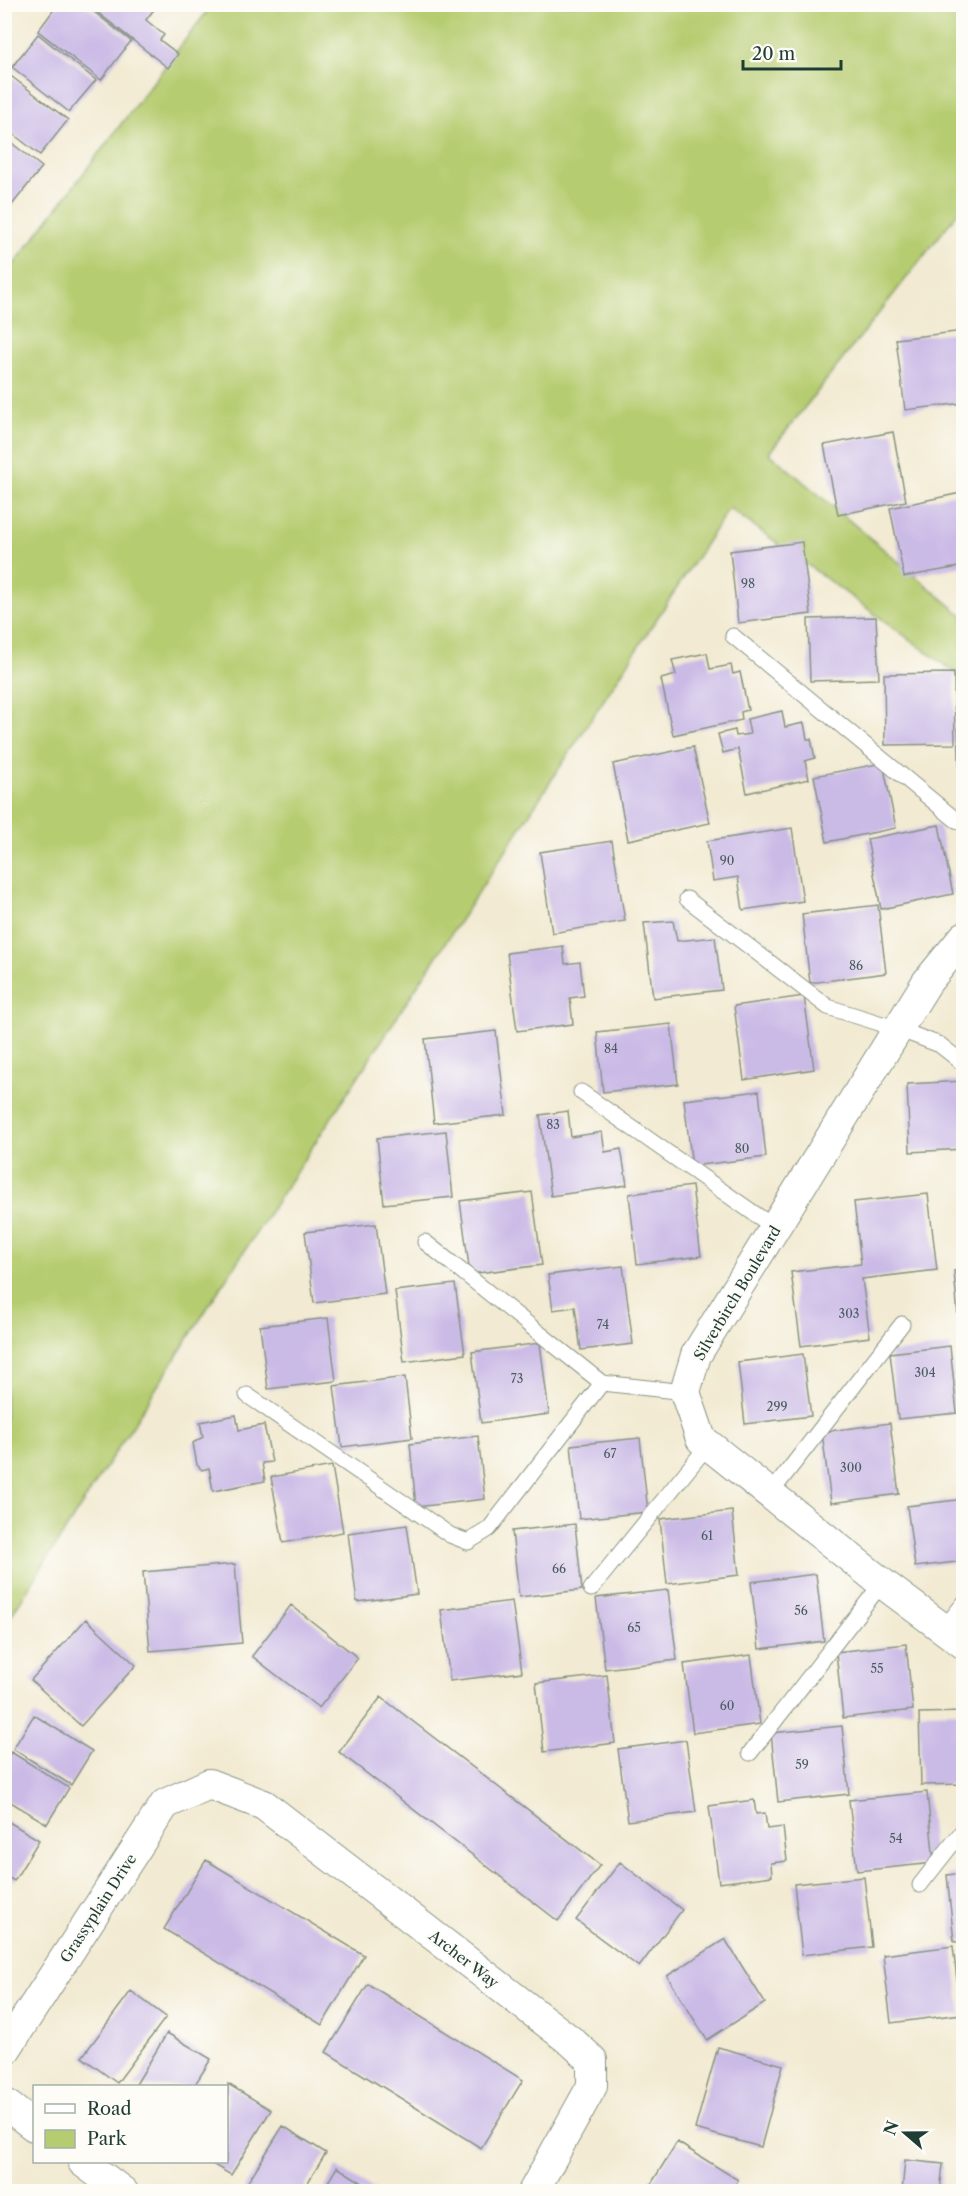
<svg xmlns="http://www.w3.org/2000/svg" width="968" height="2196" font-family="'Libre Caslon Text',serif">
<rect width="100%" height="100%" fill="#fdfcf7"/>
<filter id="ink" filterUnits="userSpaceOnUse"><feTurbulence type="fractalNoise" baseFrequency=".0167" numOctaves="2"/><feDisplacementMap in="SourceGraphic" scale="12" xChannelSelector="R" yChannelSelector="G"/><feConvolveMatrix kernelMatrix="1 2 1 2 8 2 1 2 1" color-interpolation-filters="sRGB"/></filter>
<filter id="wash" filterUnits="userSpaceOnUse"><feTurbulence type="fractalNoise" baseFrequency=".008" numOctaves="4" result="noise"/><feDisplacementMap in="SourceGraphic" scale="24" xChannelSelector="R" yChannelSelector="G"/><feGaussianBlur stdDeviation="1.35" result="paint"/><feColorMatrix in="noise" values="0 0 0 0 0 0 0 0 0 0 0 0 0 0 0 0 0 1.4 0 .05"/><feComposite in="paint" operator="in"/></filter>
<g filter="url(#wash)">
<rect width="100%" height="100%" fill="#f2ead2"/>
<path fill="#b6cc70" stroke="#6a8452" stroke-width="1.5" d="M212,5h751v201l-194,247 194,163v62l-234,-170 -514,788 -210,329v-1349z"/>
<g id="blocks">
<path fill="#cabae6" d="M58,4h26l47,37 -30,39 -63,-49z
M87,4h71l-12,16 18,15 -4,5 18,14 -10,14z
M38,34l58,46 -27,32 -57,-45z
M7,73l61,47 -28,35 -36,-28v-51z
M4,137l38,30 -30,38 -8,-6z
M964,331v72l-59,7 -9,-71z
M893,432l13,69 -68,14 -14,-70z
M961,493l3,12v61l-60,11 -14,-69z
M802,542l9,72 -73,9 -8,-72z
M876,617l3,62 -69,2 -2,-62z
M707,653l3,16 21,-4 2,9 7,-2 8,38 -7,2 1,8 -69,15 -12,-56 15,-4 -4,-15z
M954,673l1,71 -70,1 -1,-71z
M782,711l3,16 19,-4 3,16h4l4,19 -10,3 4,18 -62,14 -9,-44 -15,4 -5,-19 17,-4 1,6 14,-2 -3,-15z
M964,722v73h-4l-2,-72z
M693,747l17,76 -82,17 -15,-76z
M883,763l13,65 -69,14 -13,-66z
M939,825l14,69 -72,15 -14,-70z
M792,828l11,73 -60,9 -5,-33 -25,4 -6,-40z
M612,841l13,80 -73,12 -12,-81z
M878,905l8,68 -76,10 -8,-69z
M673,921l4,20 38,-4 7,53 -69,8 -9,-75z
M563,946l2,18 15,-2 4,34 -14,2 3,26 -56,7 -10,-78z
M804,996l10,73 -70,11 -10,-74z
M671,1024l7,60 -75,8 -6,-60z
M496,1031l10,84 -72,8 -9,-84z
M964,1081v68l-54,3 -3,-68z
M759,1091l7,66 -74,9 -8,-66z
M568,1111l3,26 31,-5 3,20 16,-3 6,36 -76,11 -11,-81z
M446,1131l7,66 -69,7 -7,-66z
M692,1186l9,70 -64,8 -8,-70z
M532,1192l10,73 -72,9 -10,-73z
M928,1194l9,76 -75,9 8,58 -69,9 -10,-74 70,-8 -7,-62z
M376,1224l9,70 -71,9 -9,-71z
M623,1266l10,78 -52,6 -6,-43 -22,3 -5,-35z
M964,1270v68l-4,1 -6,-68z
M455,1284l10,70 -61,8 -9,-71z
M328,1318l8,63 -68,8 -8,-63z
M540,1343l9,71 -68,9 -9,-71z
M950,1346l7,67 -59,6 -8,-66z
M803,1354l8,62 -66,8 -7,-62z
M405,1377l7,61 -70,9 -8,-61z
M236,1415l3,15 25,-5 8,37 -10,1 3,18 -52,10 -4,-23 -7,2 -5,-5 -4,-22 10,-6 -3,-15z
M890,1423l9,71 -68,9 -9,-71z
M478,1436l7,63 -69,8 -6,-63z
M640,1438l8,74 -69,7 -8,-74z
M332,1466l11,66 -60,11 -12,-66z
M964,1499v62l-49,6 -8,-61z
M732,1511l7,64 -72,9 -7,-65z
M575,1524l7,66 -63,7 -7,-66z
M407,1525l10,69 -60,8 -9,-69z
M235,1564l7,79 -92,8 -7,-79z
M816,1574l8,67 -65,8 -8,-67z
M668,1590l9,70 -72,9 -9,-71z
M512,1601l10,71 -72,9 -9,-71z
M291,1605l67,53 -39,50 -67,-52z
M86,1619l50,46 -55,61 -50,-46z
M906,1644l7,66 -70,8 -7,-66z
M751,1655l9,69 -67,9 -9,-69z
M607,1675l8,68 -71,9 -8,-69z
M381,1697l219,168 -42,56 -219,-169z
M964,1712v72l-43,1 -2,-72z
M34,1715l58,36 -21,34 -58,-36z
M842,1726l7,68 -71,8 -7,-69z
M686,1740l10,72 -68,9 -10,-72z
M11,1752l58,36 -22,36 -43,-26v-36z
M927,1792l7,71 -77,8 -8,-71z
M754,1800l2,14 9,-1 2,16 16,-2 4,34 -16,2 1,13 -53,7 -10,-77z
M4,1819l35,21 -25,41 -10,-6z
M206,1860l158,95 -42,70 -158,-96z
M620,1862l62,48 -43,57 -63,-47z
M964,1873v68l-10,1 -7,-67z
M864,1877l8,70 -70,8 -8,-71z
M725,1939l40,64 -58,37 -40,-64z
M953,1946l8,68 -70,9 -8,-68z
M368,1984l155,96 -42,68 -155,-96z
M131,1991l35,26 -49,66 -35,-26z
M167,2033l44,26 -17,27h-59z
M718,2047l65,18 -22,82 -66,-18z
M228,2084l43,26 -40,65 -22,-13h17z
M283,2126l43,27 -24,39h-52l-6,-4z
M677,2142l61,38 -7,12h-85z
M905,2160l38,4 -3,28h-38z
M337,2167l40,25h-55z"/>
</g>
</g>
<g filter="url(#ink)">
<use href="#blocks" fill-opacity="0" stroke="#889483" stroke-width="1.5"/>
<g fill="none" stroke-linecap="round" stroke-linejoin="round">
<g stroke="#889483" stroke-width="17">
<path id="service" d="M733,636l223,184 8,3
M687,899l141,108 70,22 42,16 24,19
M581,1092l194,136
M425,1242l177,141 83,9
M247,1395l203,140 18,7 21,-13 113,-146
M770,1494l132,-170
M591,1589l118,-145
M944,1628l20,-25
M750,1753l132,-170
M920,1885l44,-56"/>
</g>
<g stroke="#889483" stroke-width="32">
<path id="minor" d="M964,937l-37,45 -231,373 -11,37 16,47 181,144 82,61
M4,2052l161,-248 44,-20 55,21 308,237 20,18v26l-59,106
M4,2103l30,23
M83,2162l40,30"/>
</g>
<use href="#service" stroke="#fff" stroke-width="15"/>
<use href="#minor" stroke="#fff" stroke-width="30"/>
</g>
</g>
<g text-anchor="middle" dominant-baseline="central" stroke-width="4.5" stroke-linejoin="round" paint-order="stroke">
<g font-size="12" fill="#4a5c60">
<text x="748" y="583">98</text>
<text x="727" y="860">90</text>
<text x="856" y="965">86</text>
<text x="611" y="1048">84</text>
<text x="553" y="1124">83</text>
<text x="742" y="1148">80</text>
<text x="849" y="1313">303</text>
<text x="603" y="1324">74</text>
<text x="925" y="1372">304</text>
<text x="517" y="1378">73</text>
<text x="777" y="1406">299</text>
<text x="610" y="1453">67</text>
<text x="851" y="1467">300</text>
<text x="707" y="1535">61</text>
<text x="559" y="1568">66</text>
<text x="801" y="1610">56</text>
<text x="634" y="1627">65</text>
<text x="877" y="1668">55</text>
<text x="727" y="1705">60</text>
<text x="802" y="1764">59</text>
<text x="896" y="1838">54</text>
</g>
<g font-size="15" fill="#1f3d34" stroke="#fdfcf7">
<text transform="translate(737 1293) rotate(-59)">Silverbirch Boulevard</text>
<text transform="translate(98 1908) rotate(-57)">Grassyplain Drive</text>
<text transform="translate(464 1959) rotate(38)">Archer Way</text>
</g>
</g>
<rect width="968" height="2196" fill="none" stroke="#fdfcf7" stroke-width="24"/>
<rect x="33" y="2085" width="195" height="78" fill="#fdfcf7" stroke="#a4b0a9" stroke-width="1.5"/>
<rect x="45" y="2104" width="30" height="9" fill="#ffffff" stroke="#a4b0a9" stroke-width="1.5"/>
<text x="87" y="2115" font-size="18" fill="#1f3d34">Road</text>
<rect x="45" y="2130" width="30" height="18" fill="#b6cc70" stroke="#a4b0a9" stroke-width="1.5"/>
<text x="87" y="2145" font-size="18" fill="#1f3d34">Park</text>
<g transform="translate(905 2133) rotate(290)" stroke="#fdfcf7" stroke-width="4.5" paint-order="stroke">
<path d="M0-4.5L10 22L0 15L-10 22Z" fill="#1f3d34"/>
<text y="-9" font-size="16" font-weight="bold" text-anchor="middle" fill="#1f3d34">N</text>
</g>
<path d="M743 60v9h98v-9" fill="none" stroke="#1f3d34" stroke-width="3"/>
<text x="752" y="60" font-size="18" fill="#1f3d34" stroke="#fdfcf7" stroke-width="4.5" paint-order="stroke">20 m</text>
</svg>
